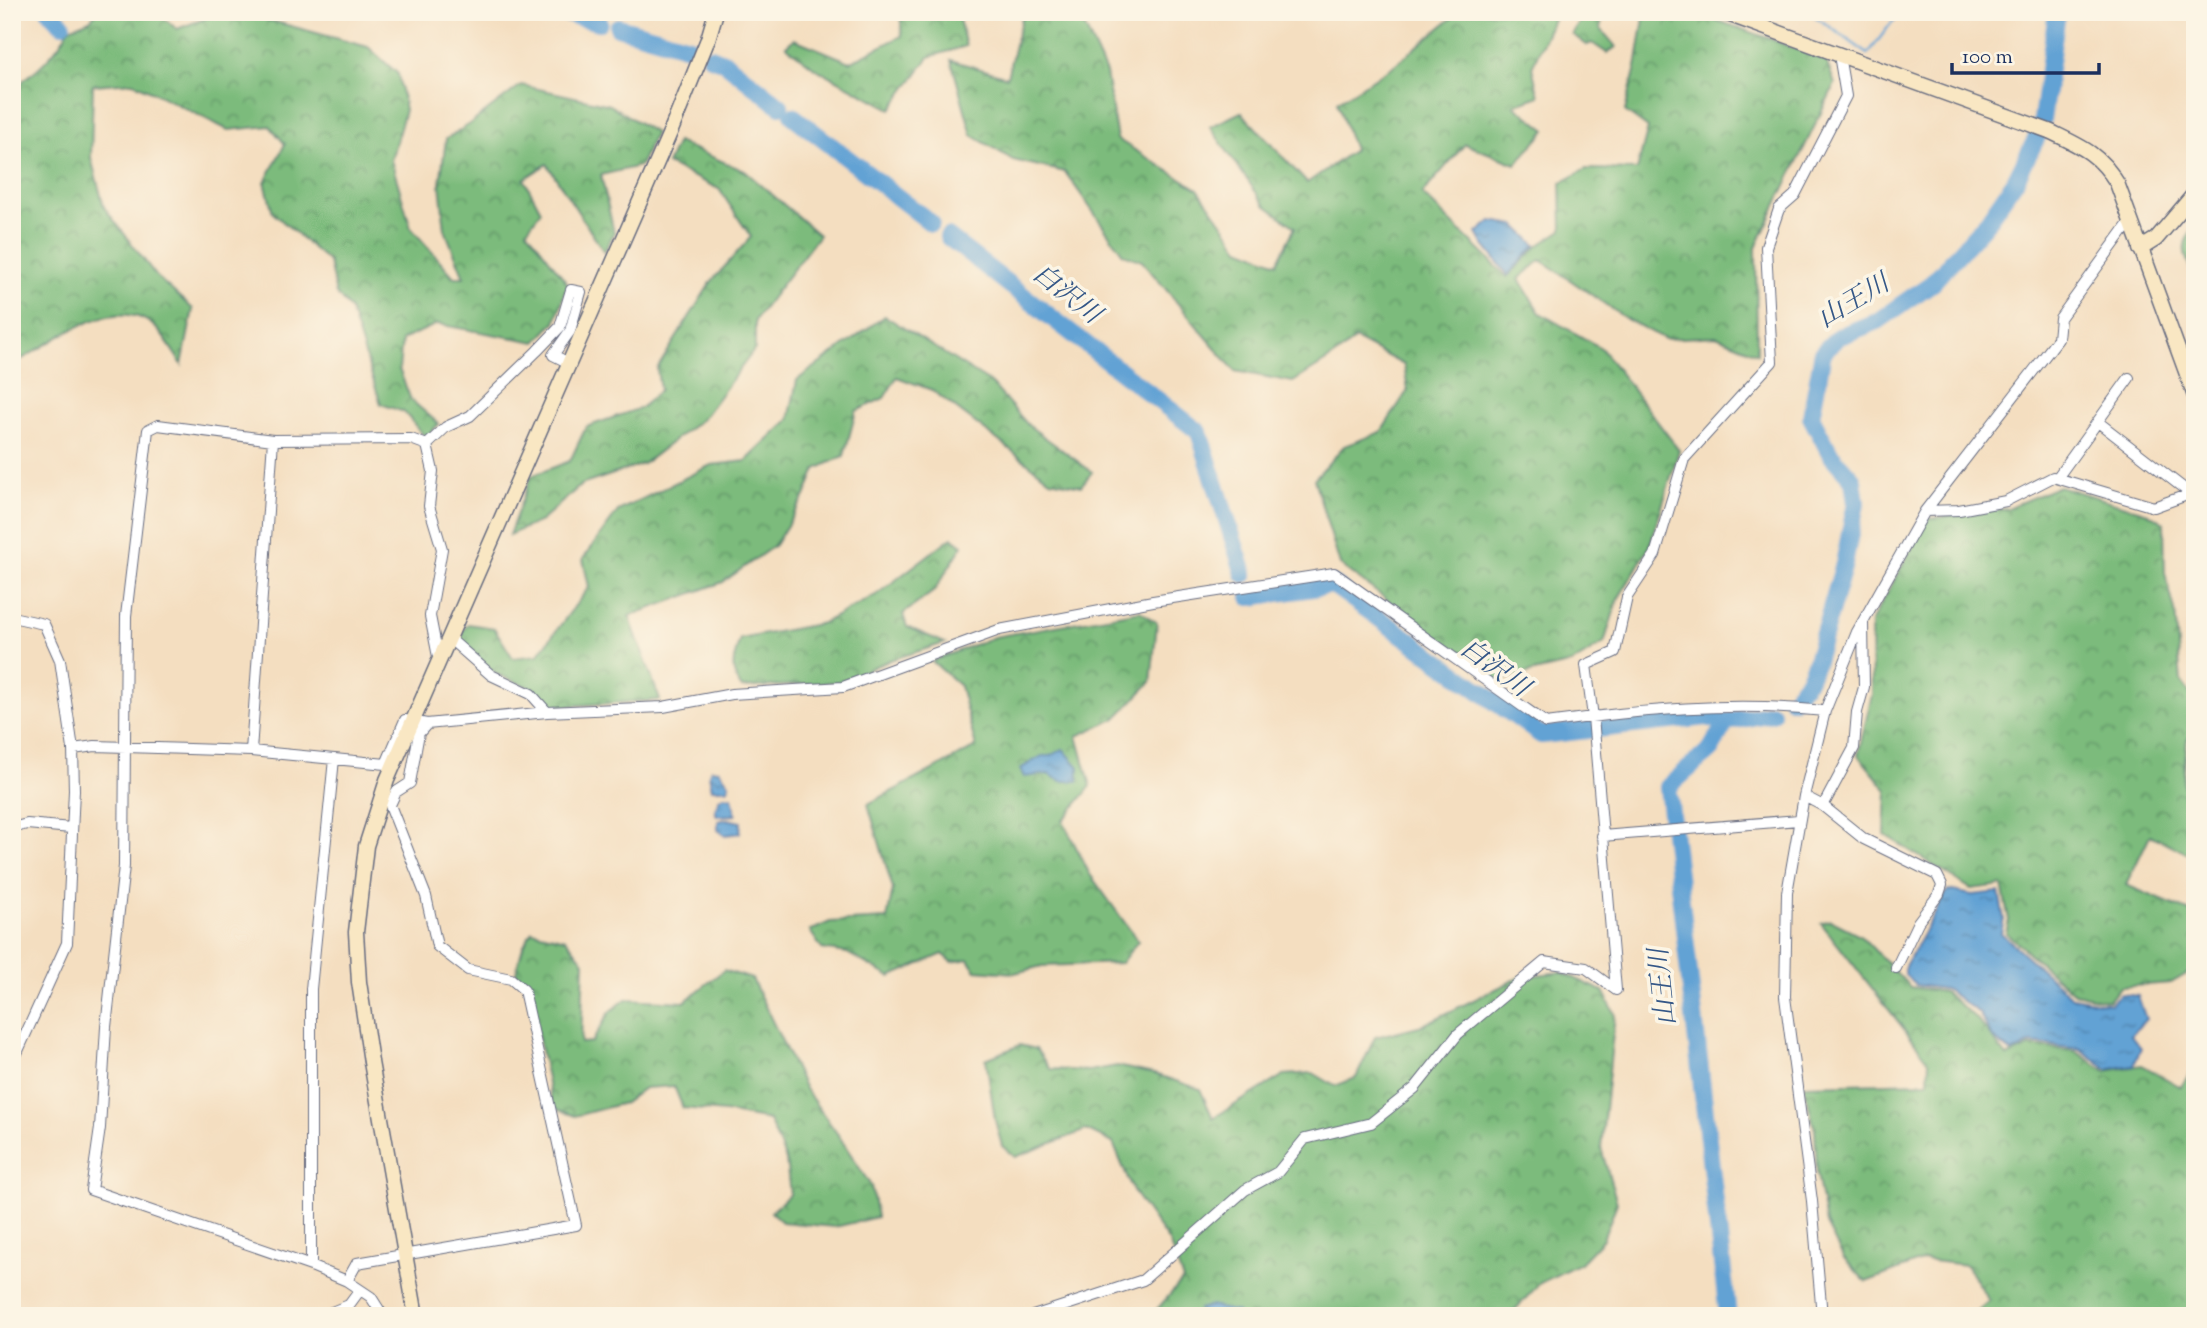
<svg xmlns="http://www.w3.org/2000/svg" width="2207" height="1328" font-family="'Sorts Mill Goudy','Noto Serif JP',serif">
<defs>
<pattern id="forest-crowns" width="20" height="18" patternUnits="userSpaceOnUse" patternTransform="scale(1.75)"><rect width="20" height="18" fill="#7bbb7c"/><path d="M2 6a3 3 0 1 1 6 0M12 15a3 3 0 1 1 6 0" fill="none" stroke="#649869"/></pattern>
<pattern id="water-ripples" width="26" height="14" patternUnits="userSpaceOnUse" patternTransform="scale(1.75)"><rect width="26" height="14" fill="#62a2d4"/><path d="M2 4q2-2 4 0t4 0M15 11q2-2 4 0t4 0" fill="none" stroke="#5084af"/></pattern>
</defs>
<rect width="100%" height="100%" fill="#fcf5e5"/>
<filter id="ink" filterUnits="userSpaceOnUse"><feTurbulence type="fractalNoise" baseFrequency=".0143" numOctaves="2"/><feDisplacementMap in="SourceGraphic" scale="14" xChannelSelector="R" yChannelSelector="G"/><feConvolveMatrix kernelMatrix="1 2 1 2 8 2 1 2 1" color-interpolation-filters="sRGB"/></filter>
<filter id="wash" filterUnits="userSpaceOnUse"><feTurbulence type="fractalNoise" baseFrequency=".00686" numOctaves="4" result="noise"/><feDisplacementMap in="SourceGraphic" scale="28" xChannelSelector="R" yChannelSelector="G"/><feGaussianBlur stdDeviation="1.57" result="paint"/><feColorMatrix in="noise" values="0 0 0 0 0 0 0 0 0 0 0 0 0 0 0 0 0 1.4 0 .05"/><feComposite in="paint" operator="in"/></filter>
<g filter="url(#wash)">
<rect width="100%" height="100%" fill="#f4dec0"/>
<path fill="url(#forest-crowns)" stroke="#4b756d" stroke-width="2" d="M97,12h60l20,17 45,-17h17l129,35 30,27 7,36 -14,50 20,68 43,49h10l-19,-47 -5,-46 6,-45 24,-15 51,-39 89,20 45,28 -15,33 -39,9 13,58 -10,19 -57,-88 -23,15 17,32 -14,19 41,54 -13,38 -19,20 -99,-18 -35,16 -3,29 12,31 28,24 -14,13 -21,-25 -23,-8 -31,-95 -14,-15 -7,-32 -56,-49 -8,-31 20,-38 -15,-18 -42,4 -95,-48 -40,3 -2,73 13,49 53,70 36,32 -11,56c-8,-12 -16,-26 -25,-36 -38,-39 -101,11 -137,31l-8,-1v-54l4,-18 -4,-17v-181c22,-16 46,-36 57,-61l21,-8z
M900,12h57l9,34 -37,11 -38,52 -75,-40 -30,-23 8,-7 56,23 52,-26z
M1023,12h77l-16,13 22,48 11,66 81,50 42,59 37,15 18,-36 -30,-22 -55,-78 31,-15 66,71 47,-33 -17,-48 55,-35 67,-55h142l3,2 -4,14 16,19 -9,6 -15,-10 -5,2 -15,-11 9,-14 -3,-7 -24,4 -22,50 7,29 -25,9 32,25 -30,34 -51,-20 -43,50 85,83 32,-32 23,-15 -1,-47 25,-14 51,1 11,-42 -23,-17 11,-44 9,-55h47l76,26 58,23 9,23 -79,163 1,106 -41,-17 -51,3 -37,-19 -87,-60 -22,19 21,34 61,35 78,102 -29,96 -32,53 -14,44 -32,20 -76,18 -156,-116 -26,-86 30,-33 37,-14 27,-42 -4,-25 -49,-26 -16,14 -46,29 -58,-11 -93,-110 -19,-7 -58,-82 -52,-12 -41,-25 -21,-75 56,17z
M677,142l68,29 74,64 -64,85v29l-52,69 -60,46 -62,21 -40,36 -32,14 22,-59 39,-15 16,-34 55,-19 19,-18 -3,-21 54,-87 40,-45 -32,-48 -52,-25z
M2195,227v52c-9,-21 -18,-33 0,-52z
M885,316l106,67 37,42 64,47 -11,14 -31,-6 -118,-90 -35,-13 -13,21 -28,13 -12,45 -28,13 -11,27 -30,49 -52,37 -94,34 31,84 -109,7 -17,-18 -40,-16 -36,-36 10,-13 26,4 19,30 25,-3 51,-68 -6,-28 35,-48 93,-46 35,-4 43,-41 8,-40z
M2059,486l89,27 16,10 1,50 10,38 6,70 14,19v32l-8,8 -4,45 12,11v61l-45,-22 -24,50 69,29v55l-24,14 -51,4 -11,14 -35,-8 -68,-60 3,-13 -7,-35 -31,4 -86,-54 2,-45 -29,-35 14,-61 -1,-72 57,-103 80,-11z
M952,537l11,8 -29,46 -31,23 4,13 38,16 -55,17 -51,22 -97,6c-14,-17 -8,-30 -2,-49l83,-16 53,-28z
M1140,611l17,12 -6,59 -36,37 -38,17 14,50 -28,35 26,52 49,68 -17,22 -79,3 -27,7 -40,-3 -6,-11 -17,3 -9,-8 -53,23 -43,-24 -25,-4 -12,-18 20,-9 57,-3 6,-30 -25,-85 108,-57 -16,-61 -28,-25 62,-24z
M1830,920l30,15 50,52 34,5 33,27 30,38 24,-11 44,5 31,20 36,-6 39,22 14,-22v251h-224l18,-15 -23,-36 -42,-5 -58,22 -23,-25 -17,-33 -9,-50 -2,-44 -11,-45 124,-3 1,-21 -108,-138z
M532,931l34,8 18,23 -3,81 11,-1 17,-29 17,-14 58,3 40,-32 28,9 53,110 34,47 32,50 6,31 -42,10 -53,-5 -11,-10 19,-18 -4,-34 -17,-40 -44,-8 -42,-4 -9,-22 -30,2 -20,15 -49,13 -22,-8 -25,-121 -12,-15 7,-25z
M1561,972l42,19 12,23 -14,134 16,55 -14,36 -23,24 -40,20 -28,30 -7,3h-354l32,-36 -14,-38 -36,-51 -20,-48 -27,-13 -71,27 -13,-11 -7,-26 -9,-61 34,-14 16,4 14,20 39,2 28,-5 41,9 42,14 13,29 71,-43 29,-2 22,13 21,-8 19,-41 48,-12 97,-48z"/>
<path fill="url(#water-ripples)" stroke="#3e6899" stroke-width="2" d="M1491,221l24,4 21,20 -28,30 -25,-31 -6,-11z
M1063,749l16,18 -1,14h-17l-13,-7 -24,3 -4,-8 22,-13h9z
M711,769l8,1 10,13 -1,6h-16l-3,-15z
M724,796l8,1 4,18 -19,1 -2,-6 4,-11z
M727,819l14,3 -1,11 -15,2 -7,-5v-9z
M1948,890l24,5 27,-3 5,27 -3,14 71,64 38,7 10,-10 18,2 8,23 -15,16 10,13 -7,17 -26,4 -28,-20 -49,-6 -19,10 -20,-16 -13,-24 -34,-24 -29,-4 -11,-10v-9z
M1210,1306l27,6v4h-36l-2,-7z"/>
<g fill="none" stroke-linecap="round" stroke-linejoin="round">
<path stroke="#62a2d4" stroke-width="2.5" d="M1754,12l9,5 3,-5
M1809,12l59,42 24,-32 12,-10"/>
<path stroke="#62a2d4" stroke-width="18" d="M50,12l12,12
M559,12l40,10
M618,27l74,21
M711,57l15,6 54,43
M793,116l138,107
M948,237l251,195 45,142
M1250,597l83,-12 208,150 166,-18 19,5 46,-9
M1792,700l16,-20 8,-19 28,-97 12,-61 -3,-23 -22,-25 -20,-38 12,-65 15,-15 40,-16 54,-38 54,-60 29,-42 22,-44 5,-17 15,-108
M1726,722l-15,27 -43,38 60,529"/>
</g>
</g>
<g filter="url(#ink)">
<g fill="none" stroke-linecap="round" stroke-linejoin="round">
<g stroke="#676c80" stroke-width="12">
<path id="street" d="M2098,422l93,72
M427,445l19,-18 24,-11 67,-65 23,-24 11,-37 10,2 -11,39 -17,24 16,8
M427,445l6,26 -4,35 13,43 -12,67 9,46
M2057,478l72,-100
M1925,511l34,-1 47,-9 47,-24 101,30 41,-15
M12,617l32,7 16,36 13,89 1,41 -7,153 -55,121
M449,638l42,37 40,19 16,18
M73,749l22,-3 156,5 135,13 19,-44 22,4 120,-12 116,-5 69,-13 111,-7 156,-57 154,-29 181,-28 212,150c93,-13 187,-22 279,-12
M251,751l22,-311
M1804,796l21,-85 32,-79 68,-121 133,-172 2,-21 70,-96
M1823,806l41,33 73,36 5,10 -3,9 -21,28 -22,46
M12,828l15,-4 44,4
M1602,836l197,-16
M1616,990l-23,-273 -7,-52 29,-13 12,-55 28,-42 29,-96 88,-97 -6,-115 13,-38 16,-14 51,-99 -7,-41
M311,1266v-277l23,-230
M347,1281l10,-18 219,-38 -52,-235 -13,-11 -43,-9 -31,-24 -11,-50 -36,-91 6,-13 14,-9 9,-50 8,-9
M322,1316l27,-11 11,-15
M383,1316l-12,-19 -24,-16 -36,-15 -220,-76 9,-62 6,-101 18,-161 2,-250 22,-186 10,-5 115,15 138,-1 16,6
M1033,1316l110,-36 102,-90 33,-18 27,-33 66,-16 44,-35 43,-54 86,-72 42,6 30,22
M1822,1316l-10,-115 -27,-204 2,-104 17,-97 19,10 31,-58 3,-36 7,-25 -1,-65"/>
</g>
<g stroke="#676c80" stroke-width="17">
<path id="secondary" d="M1722,12l327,119c31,15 50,22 68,52l78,213
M2140,249l16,-10 39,-46
M416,1316l-45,-254 -12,-80 -3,-50 10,-86 21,-66 285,-652 36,-89 8,-27"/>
</g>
<use href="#street" stroke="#fff" stroke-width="10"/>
<use href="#secondary" stroke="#f9e7c3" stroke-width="14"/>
</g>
</g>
<g text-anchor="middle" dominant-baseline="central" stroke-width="7" stroke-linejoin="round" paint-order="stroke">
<g font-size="26" font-style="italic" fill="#345787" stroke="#fcf5e5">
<text transform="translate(1066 295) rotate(38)">白沢川</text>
<text transform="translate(1854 302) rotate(-31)">山王川</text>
<text transform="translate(1494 669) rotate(36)">白沢川</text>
<text transform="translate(1664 987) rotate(-96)">山王川</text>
</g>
</g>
<rect width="2207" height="1328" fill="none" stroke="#fcf5e5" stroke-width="42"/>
<path d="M1952 63v10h147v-10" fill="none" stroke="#1b2f5e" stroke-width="3.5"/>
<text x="1962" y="63" font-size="21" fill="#1b2f5e" stroke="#fcf5e5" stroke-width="5" paint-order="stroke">100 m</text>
</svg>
